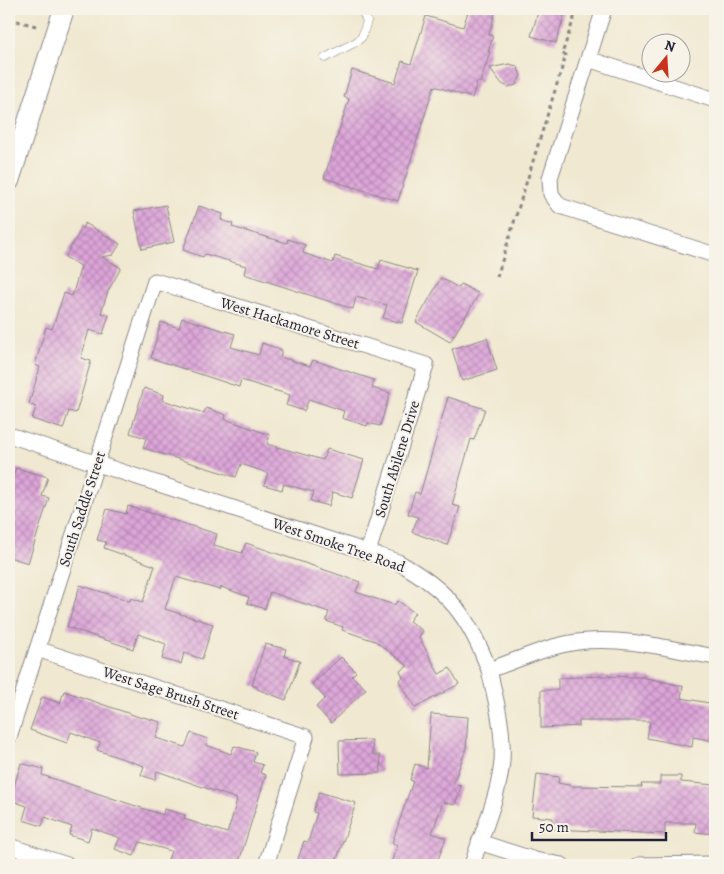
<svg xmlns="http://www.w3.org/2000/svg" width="724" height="874" font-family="Alegreya,serif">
<defs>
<pattern id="building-cross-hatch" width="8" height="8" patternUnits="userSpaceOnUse" patternTransform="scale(1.25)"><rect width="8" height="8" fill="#dda5d9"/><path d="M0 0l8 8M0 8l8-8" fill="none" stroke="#b386b1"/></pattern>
</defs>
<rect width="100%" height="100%" fill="#f7f3e8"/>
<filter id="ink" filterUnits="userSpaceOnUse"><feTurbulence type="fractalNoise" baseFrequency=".02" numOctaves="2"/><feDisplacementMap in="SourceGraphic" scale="10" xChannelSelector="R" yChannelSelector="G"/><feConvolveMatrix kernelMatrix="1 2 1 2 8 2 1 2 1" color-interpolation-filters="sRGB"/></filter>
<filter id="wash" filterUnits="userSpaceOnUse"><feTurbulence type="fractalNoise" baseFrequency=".0096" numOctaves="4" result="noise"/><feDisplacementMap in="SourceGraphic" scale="20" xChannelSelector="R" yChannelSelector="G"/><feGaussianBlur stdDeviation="1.12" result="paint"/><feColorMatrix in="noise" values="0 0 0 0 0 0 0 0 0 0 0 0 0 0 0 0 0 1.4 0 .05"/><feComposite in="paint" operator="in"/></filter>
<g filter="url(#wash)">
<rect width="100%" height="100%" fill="#f0e8d0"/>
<g id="blocks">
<path fill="url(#building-cross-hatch)" d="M469,9h27l-7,26 4,1 -5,16h2l-10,31 -3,-1 -5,16 -38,-12 -36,115 -74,-23 25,-79 -5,-2 8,-27 43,13 7,-22 9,3 15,-48 37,11z
M539,9h27l-10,34 -25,-7z
M509,64l8,2 4,10 -5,9 -8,2 -6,-3 -12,-16z
M166,205l8,37 -32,7 -8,-38z
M199,206l24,8 -2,6 12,4 -1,3 55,16 1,-4 17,6 -2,8 30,10 2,-7 43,13 3,-9 37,11 -16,52 -19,-5 4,-13 -31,-8 -3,12 -109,-35 2,-8 -41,-12 -2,3 -20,-7z
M85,223l35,21 -7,11 -11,2 19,11 -13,23 -7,22 8,2 -6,19 -14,-4 -8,28 10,3 -15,52 -7,-2 -6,18 -31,-10 4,-12 -7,-3 11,-37 -5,-2 11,-38 6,2 12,-36 8,3 9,-30 -16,-9z
M441,278l18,10 2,-4 18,10 -29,48 -34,-20z
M182,318l53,16 -4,13 28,8 3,-12 20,7 -2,7 30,9 3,-6 61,20 -2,8 18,5 -10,33 -12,-3 -1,3 -25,-8 2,-7 -35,-12 -5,12 -18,-6 4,-10 -49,-15 -2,7 -88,-29 10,-36 18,6z
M487,338l10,32 -35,11 -10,-32z
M144,388l20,7 -1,5 12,4 29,9 2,-5 20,7 -1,4 45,16 -3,9 56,16 4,-11 37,11 -12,38 -19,-6 -4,14 -18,-5 3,-9 -30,-8 -2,6 -18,-5 4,-12 -27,-9 -5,13 -93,-29 3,-10 -16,-5z
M448,397l37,12 -11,31 -3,-1 -19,66 8,2 -13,38 -35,-13 6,-15 -10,-3 7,-22 5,2z
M16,468l32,9 -6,19 7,2 -21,65 -19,-6v-78l3,1z
M128,506l89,28 -3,11 28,8 4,-10 114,39 -4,10 38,13 4,-4 17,12 -6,8 14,10 -4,6 20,37 11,-6 9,16 -44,24 -16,-28 4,-2 -3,-7 8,-5 -33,-25 -33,-11 1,-3 -17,-6 3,-9 -59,-20 -5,17 -18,-6 2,-6 -28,-10 -1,3 -44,-13 -11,32 48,15 -11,35 -18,-6 -3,11 -19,-5 4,-15 -28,-10 -5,15 -66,-22 13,-42 50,16 1,-3 12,4 12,-36 -51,-18 2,-6 -9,-2 10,-31 19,5z
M265,644l21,5 -2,7 16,5 -14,39 -29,-11v-2l-5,-2z
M341,657l15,15 -4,4 14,13 -35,34 -15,-16 9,-9 -13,-14z
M600,676l42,1 41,9 -2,12 34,6v37l-22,-4 -1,10 -45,-9 3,-17h-71v5l-38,2v-38h17v-12z
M64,691l78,27 1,-1 18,5 -5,16 29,9 6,-14 17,6 -2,6 25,9 3,-8 22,6 -3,10 10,3 -3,8 6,2 -28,90h-72l5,-14 -31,-9 -6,14 -19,-7 5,-11 -28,-10 -4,13 -19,-6 3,-8 -27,-10 -3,9 -19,-6 4,-14 -17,-6 11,-37 22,6 -1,6 121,40 1,-6 21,6 -1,4 43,14 5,-15 5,-19 -80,-28 -2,9 -14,-5 3,-9 -47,-16 3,-7 -29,-11 -4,11 -37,-13 12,-33 18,6z
M431,714l37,3 -2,32 -13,35 8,2 -6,19 -12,-3 -11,31 14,5 -10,27h-46l8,-20 -6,-2 21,-62 -3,-1 5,-16 12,4z
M372,740l1,15h7l1,18 -41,1 -1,-33z
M537,774l22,3 -1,6 15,3 69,1 -1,-3h19v-8h21v6l34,3v49l-20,-2 1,-9h-31v11l-113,-5 1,-11 -21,-2z
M319,792l37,11 -21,62h-39l8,-24 4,1 9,-29 -4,-1z"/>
</g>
</g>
<g filter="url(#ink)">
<use href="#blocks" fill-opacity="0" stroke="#898586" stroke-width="1"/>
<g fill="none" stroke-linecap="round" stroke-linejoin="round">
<g stroke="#898586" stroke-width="9">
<path id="lane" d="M325,58l31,-16 6,-5 5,-16 -6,-12"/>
</g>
<g stroke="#898586" stroke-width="17">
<path id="street" d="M604,9l-54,169 1,16 9,12 155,49
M588,59l127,41
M9,435l389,127c50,28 71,54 91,108 29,-10 58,-24 88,-28 45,-6 94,7 138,15
M37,649l269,88 -40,128
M9,737l146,-456 271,84 -58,187
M479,842l56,18 27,5
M9,846l58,19
M472,865c10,-33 27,-68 30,-104 2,-31 -6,-61 -13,-91
M639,865l76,-1"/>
</g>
<g stroke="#898586" stroke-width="22">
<path id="secondary" d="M9,181l55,-172"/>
</g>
<path stroke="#898586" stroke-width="3" stroke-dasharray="4 4" stroke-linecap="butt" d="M9,19l31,8
M497,277l69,-222 -4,-1 15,-45"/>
<use href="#lane" stroke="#fff" stroke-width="8"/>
<use href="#street" stroke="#fff" stroke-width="15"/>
<use href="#secondary" stroke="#fff" stroke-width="20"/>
</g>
</g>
<g text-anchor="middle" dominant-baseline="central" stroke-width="4" stroke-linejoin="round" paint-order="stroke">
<g font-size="15" fill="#22223b" stroke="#f7f3e8">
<text transform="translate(290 323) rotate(17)">West Hackamore Street</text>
<text transform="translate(397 459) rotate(-73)">South Abilene Drive</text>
<text transform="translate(82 509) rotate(-72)">South Saddle Street</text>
<text transform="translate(339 545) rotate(19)">West Smoke Tree Road</text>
<text transform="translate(171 693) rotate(18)">West Sage Brush Street</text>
</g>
</g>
<rect width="724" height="874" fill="none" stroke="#f7f3e8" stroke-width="30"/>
<g transform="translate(666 58) rotate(18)"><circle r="24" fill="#f7f3e8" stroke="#a29fa3"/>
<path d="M0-4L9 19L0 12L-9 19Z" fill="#c8321e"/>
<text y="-8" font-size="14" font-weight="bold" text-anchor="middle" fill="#22223b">N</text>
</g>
<path d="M532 832v8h134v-8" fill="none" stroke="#22223b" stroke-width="2.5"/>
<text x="539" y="832" font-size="15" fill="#22223b" stroke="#f7f3e8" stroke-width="4" paint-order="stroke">50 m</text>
</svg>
